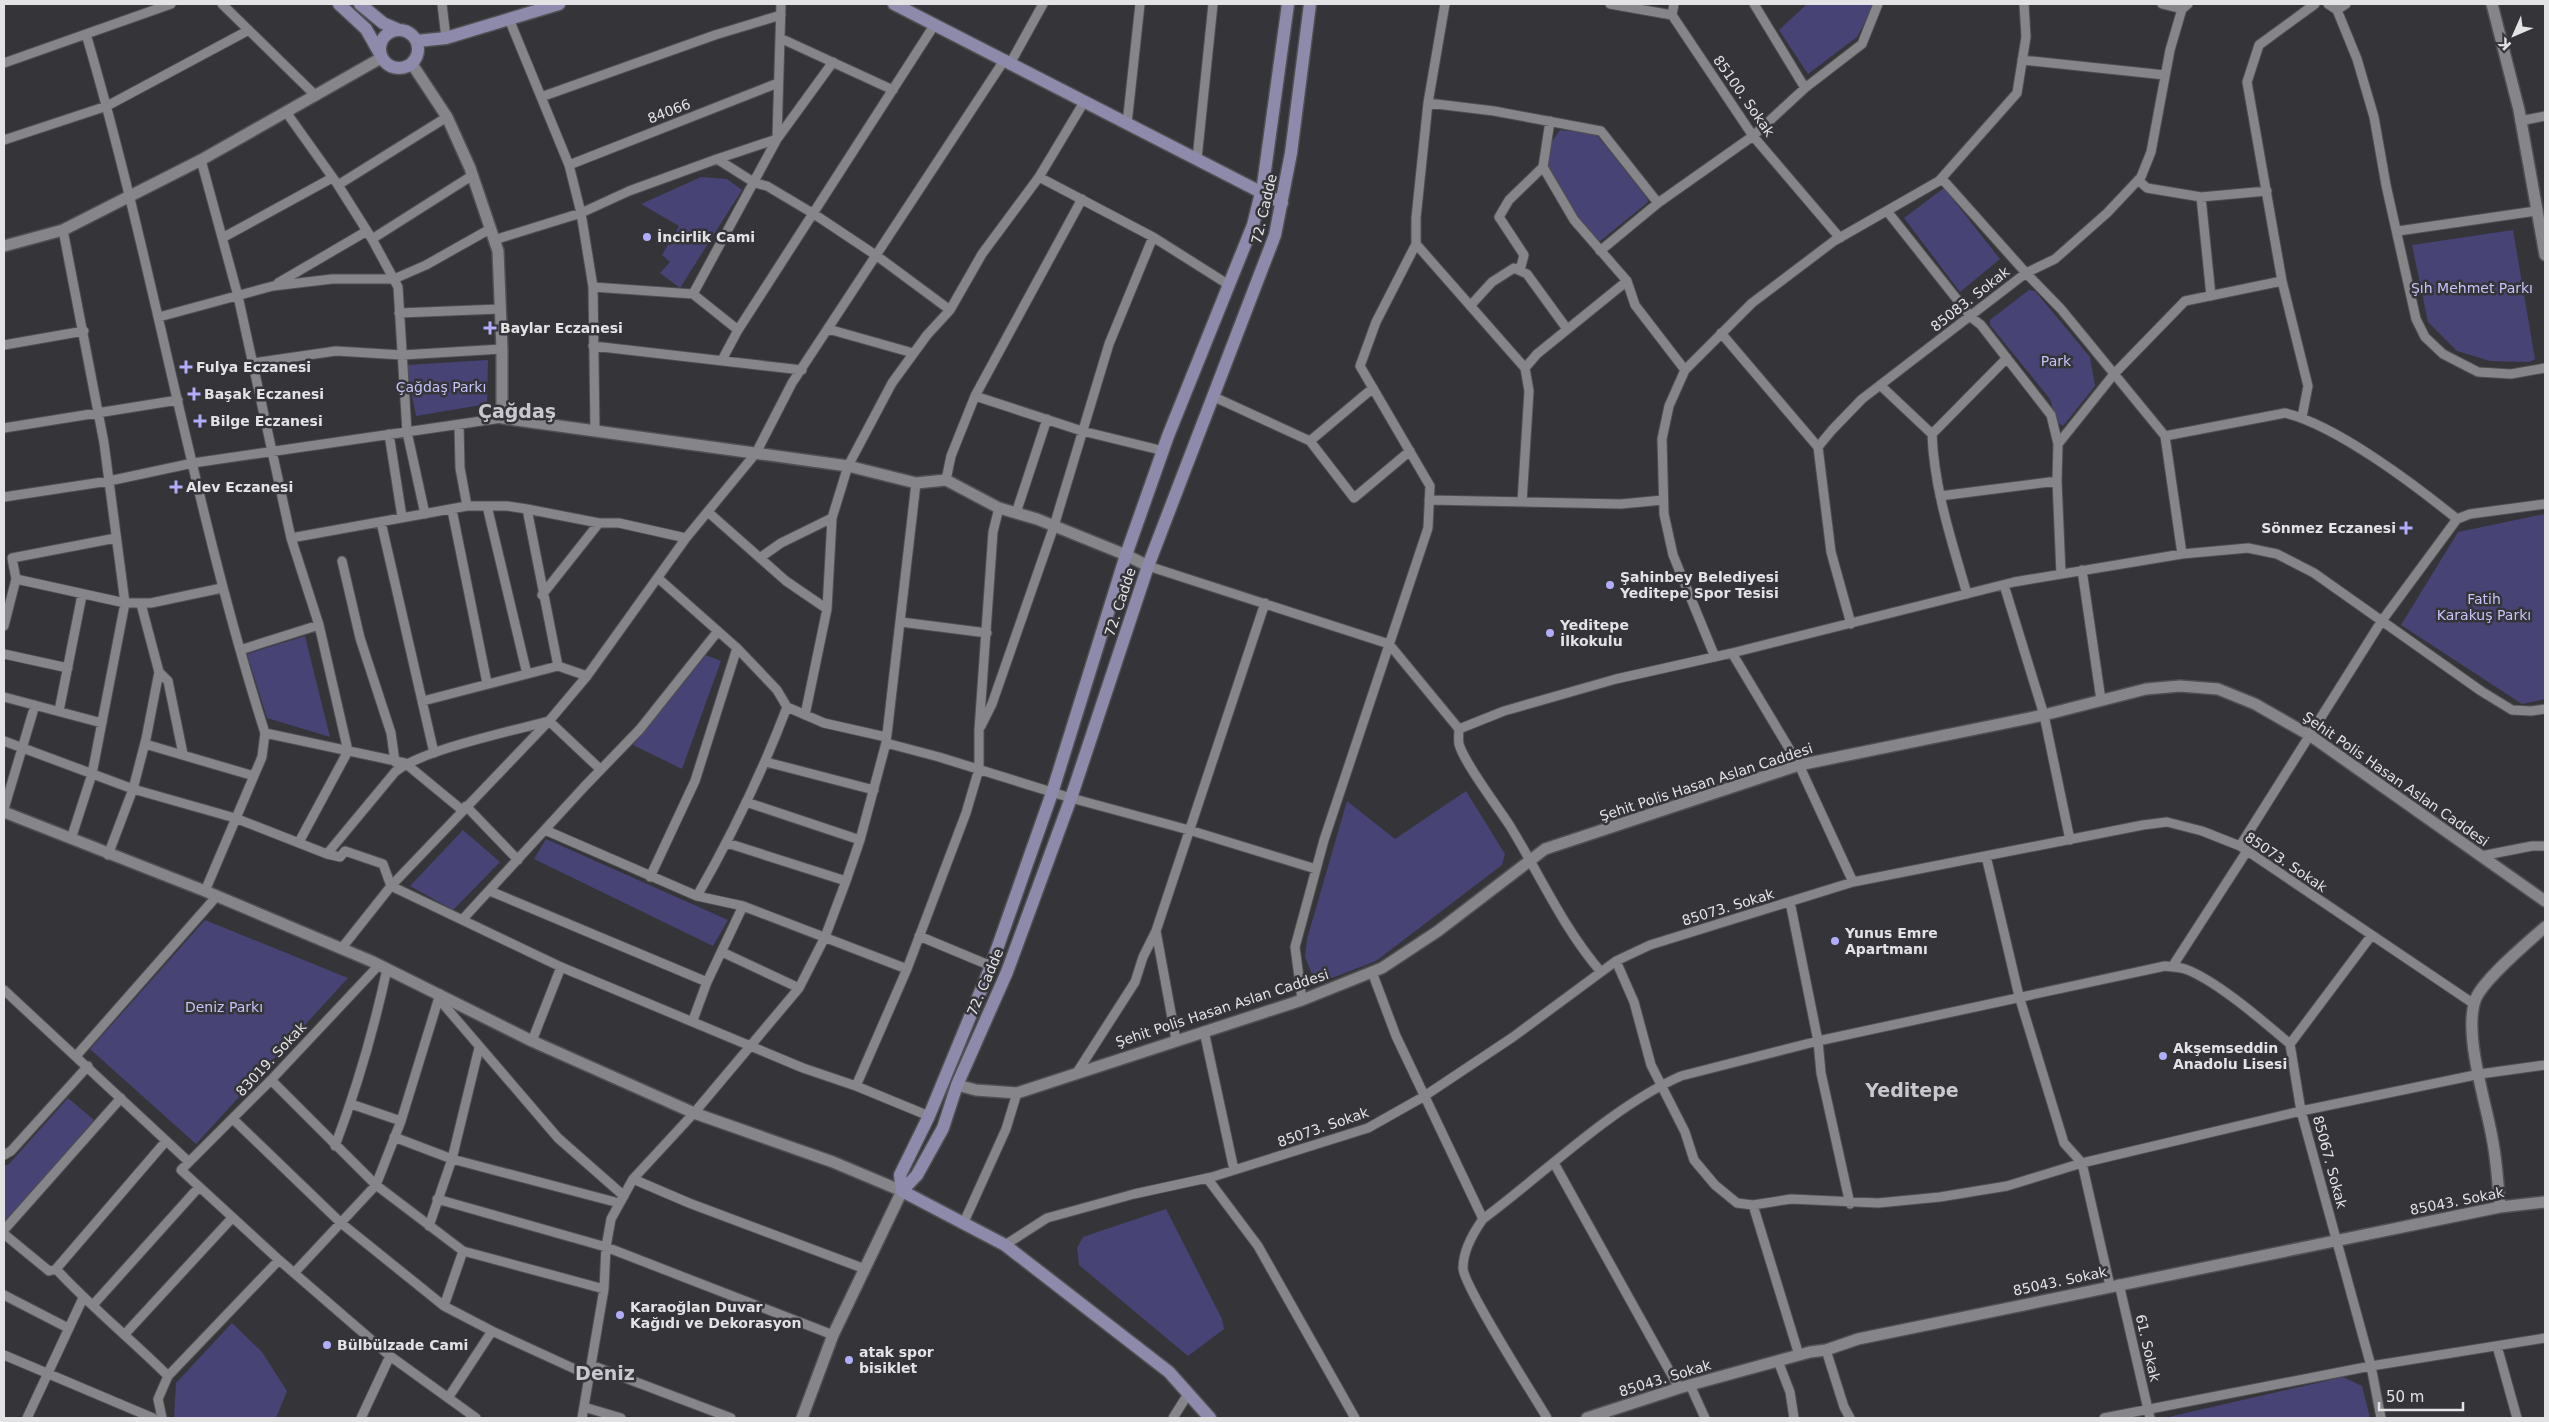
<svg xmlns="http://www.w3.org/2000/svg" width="2549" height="1422" font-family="'DejaVu Sans',sans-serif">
<rect width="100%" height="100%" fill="#343439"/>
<path fill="#474374" d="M1807,4h68l-18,33 -49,37 -29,-44z
M1560,130l36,4 51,64 1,4 -49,40h-6l-45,-60 -1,-34z
M701,177l26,2 15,11 -62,98 -20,-15 10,-11 -8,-7 17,-29 -38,-22z
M1944,188l56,71 -40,33 -56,-74z
M2513,230l22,129 -5,3 -40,-1 -33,-10 -29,-29 -16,-77z
M2029,290l6,1 55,66 5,29 -32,40 -6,-4 -7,-23 -60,-74v-5z
M488,360l-1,44 -71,12 -10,-51z
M2545,514v185l-23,5 -121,-79 57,-93z
M305,636l25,101 -63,-19 -20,-64z
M706,655l15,6 -39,108 -49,-24z
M1466,791l39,63 -3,11 -126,96 -52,20 -11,-4 -8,-20 2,-18 40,-138 48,38z
M463,830l37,32 -47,48 -43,-24z
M546,839l182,81 -15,26 -179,-87z
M205,920l143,58 -152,166 -106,-95z
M68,1098l26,22 -90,104v-58l5,-2z
M1166,1209l56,110 2,10 -36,27 -109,-91 -2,-17 6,-11z
M232,1323l30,29 25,39 -11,27h-102l2,-35z
M2343,1377l19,9 8,32h-206z"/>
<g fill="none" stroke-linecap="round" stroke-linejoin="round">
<g stroke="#505053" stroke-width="11">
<path id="minor" d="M222,4l94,92
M442,4l4,34
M1610,4l62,11 81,121 87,102
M1754,4l51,84
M2162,4l20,5
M2328,4l9,6 20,49 17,58 12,68 30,134 9,18 18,17 35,18 33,2 34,-6
M2337,10l9,-6
M1672,15l2,-11
M509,19l60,146 12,48 12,74 2,143
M86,34c68,231 106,470 179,699l-3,24 -57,134
M780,38l113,52
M2022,60l143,15
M1011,62l32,-58
M4,63l167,-59
M541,97l174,-62 66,-20
M1428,103l66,8 107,20 57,72
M286,112l52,73 34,54 26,48 9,145 18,82
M1550,121l-7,46 31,53 53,61 8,24 50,65
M2520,121l25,-5
M1127,124l13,-120
M777,138l4,-134
M4,140l103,-34 142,-76
M717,159l60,-20
M1197,159l16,-155
M201,160l37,136 53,242 28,87 29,126 -49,91
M569,165l209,-82
M1039,177l114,60 76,48
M2138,180l9,8 54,9 66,-6
M1939,181l78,-88 9,-56 -2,-33
M338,185l109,-68
M2201,197l10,99
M1887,211l84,106 10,8 70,90 7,29 -1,37 4,93
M63,230l41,213 21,160 -33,171 -21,65
M2398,231l138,-20
M224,237l108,-59
M372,239l101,-64
M494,240l87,-27 48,-22 88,-32 38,24 12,3 47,28 63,42 73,54
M1416,244l109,124 4,23 -7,111
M1600,251l58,-48 95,-67 52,-48 57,-44 16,-40
M1520,270l4,-15 -25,-38 10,-17 34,-33
M278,283l89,-52
M593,287l100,7 45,36
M693,294l84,-155 56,-77
M1470,306l22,-24 22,-14 13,6 40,55
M399,313l101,-4
M159,317l114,-31 59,-7h62l32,-14 64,-36
M828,329l85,24
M1721,333l97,114
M4,345l80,-14
M593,346l209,24
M722,360l16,-30 197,-306
M252,363l84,-12 66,4 100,-6
M1525,368l12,-14 90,-73
M1880,385l52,49
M975,396l107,35 82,20
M1212,396l98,45 63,-53
M2302,417l6,-31 -26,-105 -35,-199 12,-37 56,-41
M459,425l1,43 7,38
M4,428l174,-28
M389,434l13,83
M2165,436l120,-23c51,12 130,72 172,106
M1310,441l44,57 56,-47
M2058,444l56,-70 71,-73 97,-20
M946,480l5,-24 24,-60 107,-197
M1940,496l117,-15
M4,497l105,-16 84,-18 309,-45
M1429,500l192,4 42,-4
M487,506l40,168
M452,510l35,173
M708,512l78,69 41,28
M1016,513l31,-94
M381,522l53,231
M291,538l176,-32h40l20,3
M761,557l20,-14 51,-25
M342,561l18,77 31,95 4,29
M1148,566l241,78 70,85
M2082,570l19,130
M658,578l79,70 40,42 10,17 37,16 62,14
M16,579l109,24h26l71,-15
M2004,585l40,130 26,125
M1967,594c-15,-52 -33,-105 -35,-160l75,-76
M542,595l57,-72
M901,622l86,11
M1851,624l-20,-72 -13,-105 14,-17 30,-31 164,-126 29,-14 52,-46 34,-36 10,-25 19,-102 12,-41 6,-5
M4,626l12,-47 -4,-21 104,-20
M240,650l79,-25
M1732,653l67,112 54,117
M4,654l64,14
M1715,657l-42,-102 -9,-41 -2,-75 7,-33 16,-36 67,-67 82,-62 105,-60h5l82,92 35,36 104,127 17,118
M558,666l-31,-157 72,14h20l67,15
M159,672l9,9 15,73
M4,697l98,26
M423,701l135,-35 29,10
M59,711l23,-116
M805,715l22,-106 5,-91 16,-52 44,-83 35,-48 23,-25 32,-56 57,-77 45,-75
M981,726l11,-22 62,-178 55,-182 44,-107
M265,733l140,30 57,47
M4,741l129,48 102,29 92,36 13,3 5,-6 38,13 8,22 170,81 242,101 53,18 73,30
M886,743l53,14 132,41 118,32 127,39
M145,744l109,32
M766,762l108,28
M746,802l114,38
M466,806l52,54
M4,809l31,-104
M545,830l152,66 46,10 164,63
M727,843l119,38
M2240,846l141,-224 76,-103 13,-5 75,-10
M327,854l68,-82c26,-22 117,-41 154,-51l51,48
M108,855l25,-66 13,-50 13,-67 -18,-68
M1986,856l33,140 45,147 18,20 28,123
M2481,856l51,-10h13
M650,877l45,-96 42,-133
M490,891l217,91
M697,896c35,-61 65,-123 90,-189
M1790,902l28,139 3,32 29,131
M462,920l122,-133 56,-58 78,-98
M919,936l72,30
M2371,936l-81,108 11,67 70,255 10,52
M341,949l50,-63 158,-165 38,-45 99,-138 70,-85 36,-70 213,-324
M722,952l77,36
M1616,961l18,41 17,63 34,67 9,28 21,25 22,18 16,2 38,-6 87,4 62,-6 67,-11 75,-23 219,-52 179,-37 65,-9
M2172,967l75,-116
M1372,972l24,64 87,183
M1601,972c-38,-44 -61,-97 -91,-146 -12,-19 -46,-63 -51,-82 -1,-5 0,-11 0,-15l45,-18 112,-32 116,-26 282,-71 168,-28 66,-6 29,6 37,19 167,118 31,19 19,1 14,-2
M4,990l185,172
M438,998l120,140 66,58
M1302,1000l-7,-53 29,-107 104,-312 2,-42 -70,-120 16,-44 40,-78v-26l12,-115 17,-99
M693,1020l14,-38 36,-76
M1204,1031l30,139
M1176,1040l-20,-109 109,-328
M532,1041l29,-74
M76,1056l140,-159
M1076,1074l59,-92 8,-25 13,-26
M271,1080l105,105 87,66 141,38
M856,1086l51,-117 59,-156 13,-44v-39l14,-198 6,-24
M351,1104l50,17
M233,1119l108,104 103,83 48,25 98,45
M394,1137l58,22 167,44
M335,1146c22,-58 39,-117 52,-177
M4,1155l7,-4 77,-85
M1554,1163l125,225
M1207,1178l51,68 97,172
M633,1179l56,24 176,66
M437,1199l169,48 227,88
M1753,1205l46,150
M964,1222l42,-93 11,-36
M429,1226l23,-67 27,-111
M4,1230l117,-132
M4,1234l45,37 7,-2c35,38 75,70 112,107
M1005,1245l42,-27 87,-24 78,-17 156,-49 55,-31 90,-60 103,-76 34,-16 203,-63 290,-57 24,-3 35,9 38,15 234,158
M56,1269l110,-128
M294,1273l82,-88 25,-64 39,-127
M2119,1284l31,134
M4,1295l64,33
M93,1305l106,-118
M444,1306l19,-55
M125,1334l107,-116
M2497,1346l20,72
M1826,1350l18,57 6,11
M4,1355l149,63
M390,1356l86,62
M1778,1361l12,31 4,26
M591,1365l140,53
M1690,1385l15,33
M448,1398l44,-67
M584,1407l37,11
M27,1418l56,-120
M162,1418l-4,-19 10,-23 111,-116
M361,1418l29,-62 -111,-96 -98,-90 90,-90 108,-115
M582,1418l22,-129 2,-42 5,-28 22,-40 61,-66 105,-125 26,-51 21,-56 14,-41 26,-97 30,-260
M1173,1418l15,-24
M1547,1418c-13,-22 -84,-133 -84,-150 0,-18 10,-35 20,-49 62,-46 128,-112 198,-143l137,-35 347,-75c6,1 14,1 20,3 31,11 79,53 105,75
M2104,1418l267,-52 174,-28"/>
</g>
<g stroke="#505053" stroke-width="14">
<path id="tertiary" d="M2492,4l27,106 26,145
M412,64l35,53 23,51 28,83 4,98v69l346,48 68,17 30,-3 53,28 38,11 89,36 22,11
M4,246l59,-16 138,-70 180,-102
M4,812l201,79 166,70 161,80 162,72 139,49 69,29 -69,144 -31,83
M957,1085l19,5 41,3 285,-93 80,-32 56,-37 107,-82 254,-84 245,-50 102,-26 34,-3 38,3 37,15 56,32 234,165
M2500,1207c-2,-21 -3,-43 -7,-64 -6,-39 -31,-110 -17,-145 9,-20 52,-56 69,-71
M1587,1418l92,-30 131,-36 16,-2 32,-11 642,-132 45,-5"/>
</g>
<g stroke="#505053" stroke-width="15">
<path id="secondary" d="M339,4l27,25 13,23
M360,4l23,19 16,7
M894,4l388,199
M380 49a19 19 0 1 1 38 0a19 19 0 1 1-38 0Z
M417,41l29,-3 113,-34
M902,1191l15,-16 26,-47 14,-43 50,-113 64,-174 77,-232 127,-331 16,-82 19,-149
M902,1191l-2,-16 29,-59 62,-150 61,-173 74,-238 42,-119 85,-211 10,-40 25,-181
M902,1191l103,54 164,127 41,46"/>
</g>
<use href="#minor" stroke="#85858a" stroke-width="9"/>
<use href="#tertiary" stroke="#85858a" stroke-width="11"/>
<use href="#secondary" stroke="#8d8aab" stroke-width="12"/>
</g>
<g fill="#b1adfa" stroke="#343439" stroke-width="2">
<circle cx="647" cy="237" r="5"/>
<path d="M487.5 320.5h5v5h5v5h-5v5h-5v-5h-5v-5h5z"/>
<path d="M183.5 359.5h5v5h5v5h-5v5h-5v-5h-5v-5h5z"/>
<path d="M191.5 386.5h5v5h5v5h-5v5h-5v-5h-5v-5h5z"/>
<path d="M197.5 413.5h5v5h5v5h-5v5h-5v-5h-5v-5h5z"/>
<path d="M173.5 479.5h5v5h5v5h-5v5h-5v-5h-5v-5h5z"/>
<path d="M2403.5 520.5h5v5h5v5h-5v5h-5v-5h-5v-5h5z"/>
<circle cx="1610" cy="585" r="5"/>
<circle cx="1550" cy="633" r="5"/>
<circle cx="1835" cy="941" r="5"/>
<circle cx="2163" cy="1056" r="5"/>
<circle cx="620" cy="1315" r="5"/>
<circle cx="327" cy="1345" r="5"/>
<circle cx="849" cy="1360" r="5"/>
</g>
<g text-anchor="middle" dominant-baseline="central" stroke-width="5" stroke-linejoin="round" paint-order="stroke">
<g font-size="14" fill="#e3e3e6" stroke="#343439">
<text transform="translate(1744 96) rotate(55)">85100. Sokak</text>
<text transform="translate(669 111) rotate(-21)">84066</text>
<text transform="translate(1264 209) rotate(-77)">72. Cadde</text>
<text transform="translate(1970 299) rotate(-38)">85083. Sokak</text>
<text transform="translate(1120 602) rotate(-72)">72. Cadde</text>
<text transform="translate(2396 779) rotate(35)">Şehit Polis Hasan Aslan Caddesi</text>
<text transform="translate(1706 782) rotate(-18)">Şehit Polis Hasan Aslan Caddesi</text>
<text transform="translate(2286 862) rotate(34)">85073. Sokak</text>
<text transform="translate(1728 907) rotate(-17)">85073. Sokak</text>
<text transform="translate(985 982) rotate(-67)">72. Cadde</text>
<text transform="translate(1222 1008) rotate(-18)">Şehit Polis Hasan Aslan Caddesi</text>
<text transform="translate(271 1059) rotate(-47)">83019. Sokak</text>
<text transform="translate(1323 1127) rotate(-19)">85073. Sokak</text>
<text transform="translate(2330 1162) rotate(75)">85067. Sokak</text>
<text transform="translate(2457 1201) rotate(-11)">85043. Sokak</text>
<text transform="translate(2060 1281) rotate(-12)">85043. Sokak</text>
<text transform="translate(2148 1348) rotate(77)">61. Sokak</text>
<text transform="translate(1665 1378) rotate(-17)">85043. Sokak</text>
</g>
<g font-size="14" font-weight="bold" fill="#e3e3e6" stroke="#343439" text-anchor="start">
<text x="657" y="237">İncirlik Cami</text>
<text x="500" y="328">Baylar Eczanesi</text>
<text x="196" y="367">Fulya Eczanesi</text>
<text x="204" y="394">Başak Eczanesi</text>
<text x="210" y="421">Bilge Eczanesi</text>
<text x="186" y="487">Alev Eczanesi</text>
<text x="2396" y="528" text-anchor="end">Sönmez Eczanesi</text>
<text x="1620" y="577">Şahinbey Belediyesi<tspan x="1620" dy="16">Yeditepe Spor Tesisi</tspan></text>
<text x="1560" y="625">Yeditepe<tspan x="1560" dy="16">İlkokulu</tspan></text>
<text x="1845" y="933">Yunus Emre<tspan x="1845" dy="16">Apartmanı</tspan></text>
<text x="2173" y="1048">Akşemseddin<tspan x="2173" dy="16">Anadolu Lisesi</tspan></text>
<text x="630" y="1307">Karaoğlan Duvar<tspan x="630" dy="16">Kağıdı ve Dekorasyon</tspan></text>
<text x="337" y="1345">Bülbülzade Cami</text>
<text x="859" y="1352">atak spor<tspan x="859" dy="16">bisiklet</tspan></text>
</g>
<g font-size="14" fill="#c6c4f9" stroke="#343439">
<text x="2472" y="288">Şıh Mehmet Parkı</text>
<text x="2056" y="361">Park</text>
<text x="441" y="387">Çağdaş Parkı</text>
<text x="2484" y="599">Fatih<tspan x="2484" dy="16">Karakuş Parkı</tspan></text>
<text x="224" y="1007">Deniz Parkı</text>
</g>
<g font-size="19" font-weight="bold" fill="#c8c8ce" stroke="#343439">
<text x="517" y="411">Çağdaş</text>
<text x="1912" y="1090">Yeditepe</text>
<text x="605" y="1373">Deniz</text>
</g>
</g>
<rect width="2549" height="1422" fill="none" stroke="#e3e3e6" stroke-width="10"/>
<g transform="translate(2514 35) rotate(225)" stroke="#343439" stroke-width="4" paint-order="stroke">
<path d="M0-4L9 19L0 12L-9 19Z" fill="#e3e3e6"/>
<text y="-8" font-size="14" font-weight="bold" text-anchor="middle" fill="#e3e3e6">K</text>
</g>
<path d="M2379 1402v8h84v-8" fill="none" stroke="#e3e3e6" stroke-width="2.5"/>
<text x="2386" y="1402" font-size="15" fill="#e3e3e6" stroke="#343439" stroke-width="4" paint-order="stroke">50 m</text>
</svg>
